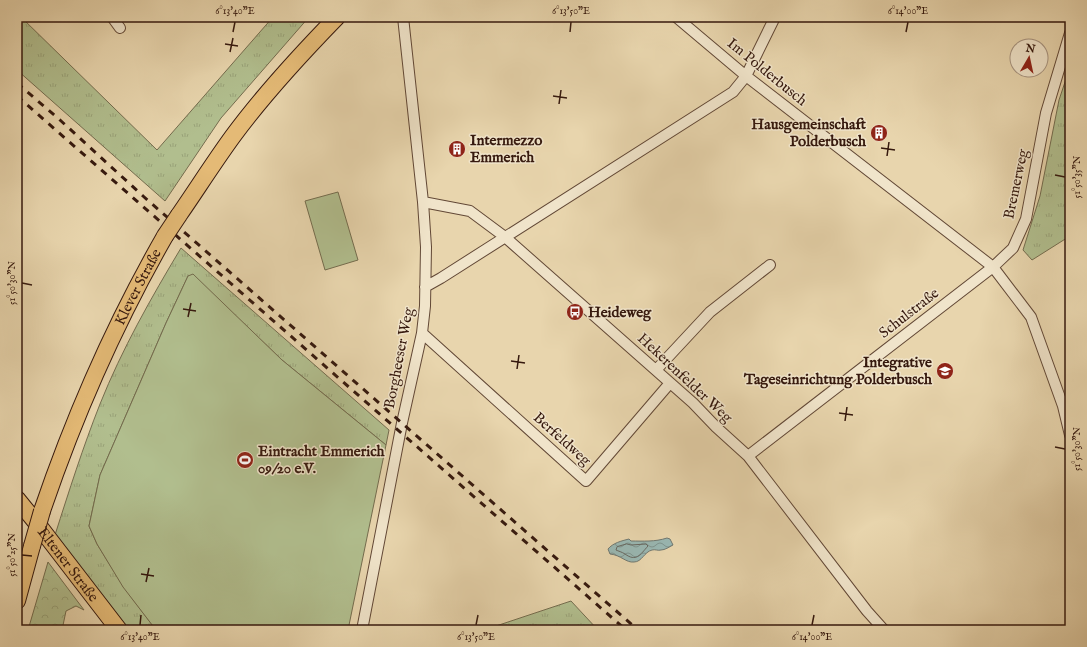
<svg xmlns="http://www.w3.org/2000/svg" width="1087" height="647" font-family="'IM FELL English',serif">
<defs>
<pattern id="grass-tufts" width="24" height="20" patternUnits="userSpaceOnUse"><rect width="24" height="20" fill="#b1be8e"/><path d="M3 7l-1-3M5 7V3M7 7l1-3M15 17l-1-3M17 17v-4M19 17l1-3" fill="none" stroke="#99a379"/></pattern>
<pattern id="forest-crowns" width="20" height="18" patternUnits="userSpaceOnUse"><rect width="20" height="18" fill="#b1be8e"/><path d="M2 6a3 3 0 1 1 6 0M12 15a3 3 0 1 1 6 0" fill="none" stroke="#99a379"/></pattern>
<pattern id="water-waves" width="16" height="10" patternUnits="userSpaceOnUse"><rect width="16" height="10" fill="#99b7b2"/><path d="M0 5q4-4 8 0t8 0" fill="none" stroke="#7e948f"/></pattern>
</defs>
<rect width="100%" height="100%" fill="#e8d5ad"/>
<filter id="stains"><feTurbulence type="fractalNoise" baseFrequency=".005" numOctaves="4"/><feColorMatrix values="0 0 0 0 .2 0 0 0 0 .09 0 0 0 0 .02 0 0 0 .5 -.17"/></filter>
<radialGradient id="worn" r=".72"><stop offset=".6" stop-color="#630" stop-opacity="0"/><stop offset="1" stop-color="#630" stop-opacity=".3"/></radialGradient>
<path fill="url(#grass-tufts)" stroke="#746c4e" d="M17,17h4l136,133 116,-133h36l-88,101 -56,83 -148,-131z
M1070,67v169l-38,24 -9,-10 17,-54 19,-96z
M181,248l208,182 -3,15 -104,-85 -89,-85 -5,1 -22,47 -66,152 -11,51 8,18 26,42 33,44h-28l-73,-95c14,-44 28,-88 45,-131 22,-55 51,-106 81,-156z
M571,601l27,29h-114z"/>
<path fill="url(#forest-crowns)" stroke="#746c4e" d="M48,562l36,48 -8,-4 -10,5 -4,19h-34z"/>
<path fill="#b1be8e" stroke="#746c4e" d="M338,192l20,68 -33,10 -20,-69z
M193,274l89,86 104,85 -38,185h-192l-33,-43 -26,-43 -8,-18 11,-51 66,-152 22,-47z"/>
<path fill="url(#water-waves)" stroke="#717870" d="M667,538l3,1 3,6c-4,2 -8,5 -12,5 -3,1 -6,-1 -9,0 -8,2 -10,12 -18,12 -8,1 -13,-7 -24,-8l-2,-5c5,-6 13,-8 21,-10l2,2c12,0 24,1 36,-3z"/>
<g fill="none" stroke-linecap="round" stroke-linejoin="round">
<path stroke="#686860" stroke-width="1" d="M627,544l4,1 15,-1 2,2c-8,9 -12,16 -23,8 -3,-2 -7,-3 -9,-4l1,-3z"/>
<g stroke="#624836" stroke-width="12">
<path id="street" d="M112,17l8,11
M676,17l70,59 247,191 38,50 32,89 7,29
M423,202l47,9 35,26 188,166 23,24 32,29 119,155 17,19
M425,287l16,-9 292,-186 13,-16 29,-59
M422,333l164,148 84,-98
M656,370l54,-58 60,-47
M748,456l245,-189 20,-19 13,-29 20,-106 24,-80
M362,630l40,-207 20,-90 3,-27 1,-59 -3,-45 -20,-185"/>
</g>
<g stroke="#36190e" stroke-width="18">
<g id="primary">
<path d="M179,215c18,-26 35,-53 54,-79 31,-42 67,-81 104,-119"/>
<path id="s1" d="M17,499l22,27 80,104"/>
<path id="s2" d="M42,511c33,-97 72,-186 123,-275"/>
<path d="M17,601l15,-55"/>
</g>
</g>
<use href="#street" stroke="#f0e4ca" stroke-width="10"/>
<use href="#primary" stroke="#e4ba76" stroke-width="16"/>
<path stroke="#36190e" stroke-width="3" stroke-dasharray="7 7" stroke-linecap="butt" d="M17,83l43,37 83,76 495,434
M17,96l609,534"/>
<g stroke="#36190e" stroke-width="18" stroke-linecap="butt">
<path id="primary-bridge" d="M165,236l14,-21
M32,546l10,-35"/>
</g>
<use href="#primary-bridge" stroke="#e4ba76" stroke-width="16"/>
</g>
<path fill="none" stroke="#36190e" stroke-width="1.5" d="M233,32l2,-10M570,32l1,-10M906,32l2,-10M225,44l13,2M230,52l3,-14M553,96l14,2M559,104l2,-14M881,148l14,2M887,156l2,-14M1055,175l10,2M22,283l10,2M183,309l13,2M188,317l3,-14M511,361l14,2M517,369l2,-14M839,413l14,2M845,421l2,-14M1055,447l10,2M22,555l10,1M141,574l13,2M146,582l3,-14M140,625l1,-10M476,625l2,-10M812,625l2,-10"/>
<defs>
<g id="building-disc" transform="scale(0.9)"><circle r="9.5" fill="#8f2418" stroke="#f0e4ca"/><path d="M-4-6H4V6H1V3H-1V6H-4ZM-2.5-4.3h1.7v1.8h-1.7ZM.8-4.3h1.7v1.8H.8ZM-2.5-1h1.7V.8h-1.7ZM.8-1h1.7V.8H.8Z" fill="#fff"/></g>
<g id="bus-disc" transform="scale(0.9)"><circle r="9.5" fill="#8f2418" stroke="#f0e4ca"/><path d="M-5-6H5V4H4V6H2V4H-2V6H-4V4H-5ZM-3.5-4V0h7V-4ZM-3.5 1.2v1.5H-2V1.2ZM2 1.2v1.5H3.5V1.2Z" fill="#fff"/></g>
<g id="school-disc" transform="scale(0.9)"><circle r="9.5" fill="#8f2418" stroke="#f0e4ca"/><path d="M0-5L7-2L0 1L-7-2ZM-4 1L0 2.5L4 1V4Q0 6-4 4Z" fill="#fff"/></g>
<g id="stadium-disc" transform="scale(0.9)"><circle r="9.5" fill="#8f2418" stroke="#f0e4ca"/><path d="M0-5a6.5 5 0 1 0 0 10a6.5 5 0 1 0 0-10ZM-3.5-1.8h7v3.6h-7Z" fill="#fff"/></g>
</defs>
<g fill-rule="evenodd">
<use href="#building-disc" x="879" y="133"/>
<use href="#building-disc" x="457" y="149"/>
<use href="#bus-disc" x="575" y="312"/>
<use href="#school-disc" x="945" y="371"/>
<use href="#stadium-disc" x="245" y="460"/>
</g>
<g text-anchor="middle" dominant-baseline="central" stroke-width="3" stroke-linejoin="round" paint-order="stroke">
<g font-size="15" fill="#36190e" stroke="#f0e4ca">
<text transform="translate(767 72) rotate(39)">Im Polderbusch</text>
<text transform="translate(1016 184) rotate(-78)">Bremerweg</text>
<text stroke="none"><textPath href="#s2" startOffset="244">Klever Straße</textPath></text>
<text transform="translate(909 313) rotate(-38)">Schulstraße</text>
<text transform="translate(399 358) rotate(-79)">Borgheeser Weg</text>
<text transform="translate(685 378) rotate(43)">Hekerenfelder Weg</text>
<text transform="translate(562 439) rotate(42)">Berfeldweg</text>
<text stroke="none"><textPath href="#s1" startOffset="83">Eltener Straße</textPath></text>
</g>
<g font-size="15" font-weight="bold" fill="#36190e" stroke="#f0e4ca" text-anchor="start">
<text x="866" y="124" text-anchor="end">Hausgemeinschaft<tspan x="866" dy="17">Polderbusch</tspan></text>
<text x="470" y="140">Intermezzo<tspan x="470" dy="17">Emmerich</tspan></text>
<text x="588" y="312">Heideweg</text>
<text x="932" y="362" text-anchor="end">Integrative<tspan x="932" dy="17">Tageseinrichtung Polderbusch</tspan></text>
<text x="258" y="451">Eintracht Emmerich<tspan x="258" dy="17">09/20 e.V.</tspan></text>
</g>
</g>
<rect width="1087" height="647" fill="none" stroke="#e8d5ad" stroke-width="44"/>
<g transform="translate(1029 58) rotate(9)"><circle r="19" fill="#f0e4ca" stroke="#a6937f"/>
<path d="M0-3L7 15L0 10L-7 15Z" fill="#8f2418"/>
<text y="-6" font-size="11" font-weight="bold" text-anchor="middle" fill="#36190e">N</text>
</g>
<rect x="22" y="22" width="1043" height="603" fill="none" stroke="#36190e" stroke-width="1.5"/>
<g font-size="10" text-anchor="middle" fill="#36190e">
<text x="235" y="14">6°13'40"E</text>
<text x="571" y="14">6°13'50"E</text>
<text x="908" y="14">6°14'00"E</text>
<text transform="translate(1076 177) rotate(-90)" y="4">51°50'35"N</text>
<text transform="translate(11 283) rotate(-90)" y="4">51°50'30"N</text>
<text transform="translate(1076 449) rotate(-90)" y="4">51°50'30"N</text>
<text transform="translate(11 555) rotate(-90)" y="4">51°50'25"N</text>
<text x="140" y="640">6°13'40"E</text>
<text x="476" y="640">6°13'50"E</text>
<text x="812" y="640">6°14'00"E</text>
</g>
<rect width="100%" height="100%" filter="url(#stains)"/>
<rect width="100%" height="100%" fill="url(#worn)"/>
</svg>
